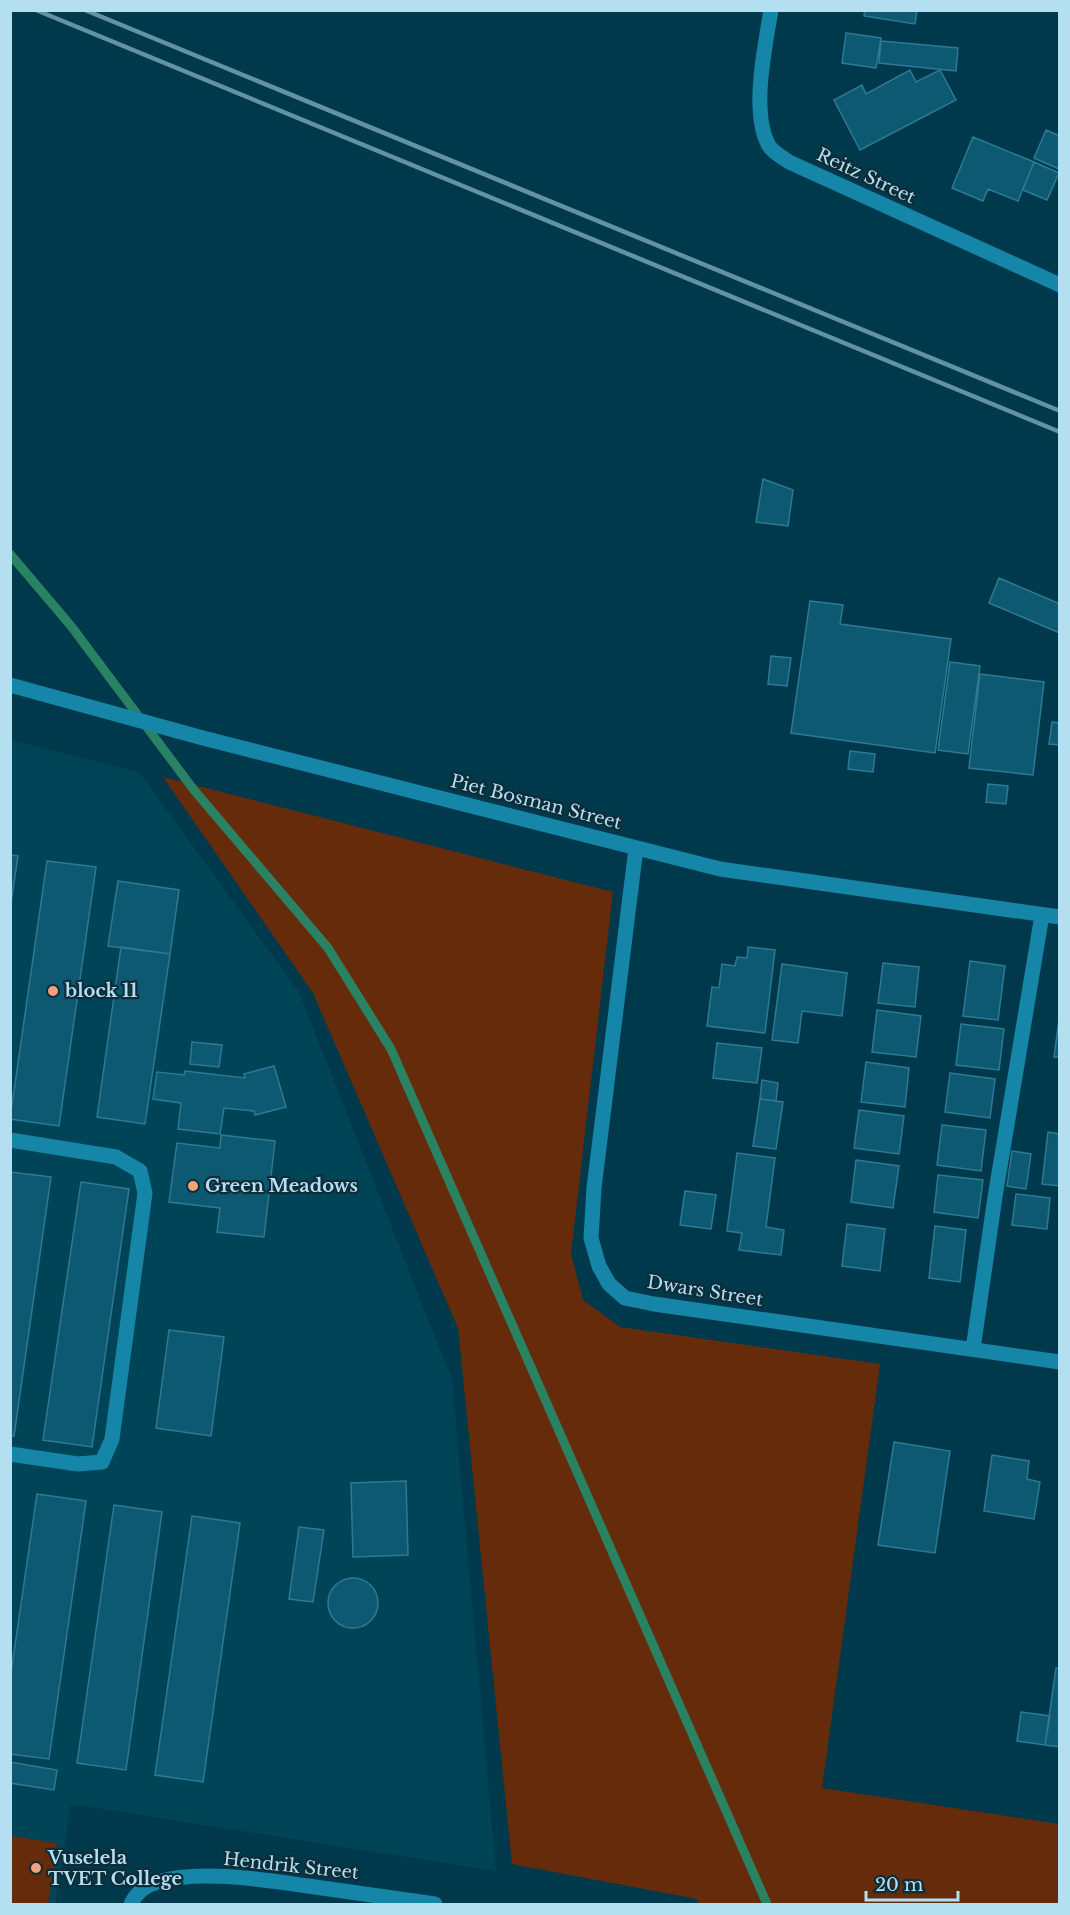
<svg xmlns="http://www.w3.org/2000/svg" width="1070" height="1915" font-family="'Libre Baskerville',serif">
<rect width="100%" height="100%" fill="#00394b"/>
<path fill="#004458" d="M11,740l128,32 160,220 153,388 44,491 -425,-67 -15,100h-45z"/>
<path fill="#662b0a" d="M163,777l450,115 -42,362 12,46 37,27 260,37 -58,424 237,36v80h-360l-2,-5 -185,-35 -54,-536 -145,-335z
M11,1836l46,7 -9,61h-37z"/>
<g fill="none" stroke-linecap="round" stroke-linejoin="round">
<path stroke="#298363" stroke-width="9" d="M10,554l61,72 123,164 134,158 63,101 376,855"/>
</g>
<path fill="#0c5971" stroke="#2e7994" stroke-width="1.5" d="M865,10h52l-2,14 -51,-8z
M846,33l35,5 -5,30 -34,-5z
M881,41l77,7 -2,23 -77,-8z
M910,70l6,12 24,-12 16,30 -96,50 -26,-50 28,-15 4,9z
M1046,130l14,6 -1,33 -25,-11z
M973,137l61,25 -16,39 -30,-12 -5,12 -31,-13z
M1034,162l25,11 -12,27 -24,-10z
M763,479l30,11 -5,36 -32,-4z
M999,578l61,26v29l-71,-30z
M810,601l33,4 -3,19 111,15 -16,114 -144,-20z
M771,656l20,2 -4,28 -19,-2z
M950,662l30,4 -12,88 -30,-4z
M980,674l64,8 -11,93 -64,-7z
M1052,722l8,1v22l-11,-1z
M850,751l25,3 -2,18 -25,-3z
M988,784l20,2 -2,18 -20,-2z
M10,855l8,1 -8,54z
M47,861l49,6 -37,259 -49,-7z
M118,881l61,9 -9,64 -62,-8z
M121,947l49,7 -25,170 -48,-7z
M748,947l27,3 -10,83 -58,-7 5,-39 7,1 3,-24 13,2 2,-9 10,1z
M970,961l35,5 -7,54 -35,-4z
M883,963l36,4 -4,40 -37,-4z
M782,964l65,9 -5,43 -40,-5 -4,32 -26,-3z
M877,1010l44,6 -5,41 -44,-5z
M1060,1012v45h-6z
M961,1024l43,5 -5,41 -43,-5z
M192,1042l30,3 -3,22 -29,-3z
M717,1043l45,5 -5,35 -44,-5z
M866,1062l43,6 -4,39 -44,-5z
M274,1066l12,41 -31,8 -1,-4 -30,-3 -4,26 -42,-5 3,-26 -28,-4 4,-27 27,3 1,-4 60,7 -1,-4z
M950,1073l45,6 -5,39 -45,-6z
M762,1080l16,3 -2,18 -16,-2z
M760,1099l23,3 -7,47 -23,-3z
M859,1110l45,6 -5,38 -45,-6z
M942,1125l44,5 -5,41 -44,-6z
M1048,1132l12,2v52l-18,-2z
M221,1135l54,6 -11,96 -47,-5 3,-24 -51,-6 8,-59 43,5z
M1012,1151l19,3 -5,35 -19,-3z
M737,1153l38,5 -9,69 18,3 -3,25 -42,-5 3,-17 -15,-2z
M856,1160l43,6 -6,42 -42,-6z
M10,1172l41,5 -37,259 -4,-1z
M938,1175l45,5 -5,38 -44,-6z
M81,1182l48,7 -37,258 -49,-7z
M685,1191l31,4 -5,34 -31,-4z
M1016,1194l34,4 -3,31 -35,-4z
M847,1224l38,5 -5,42 -38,-5z
M935,1226l31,4 -6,52 -31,-4z
M169,1330l55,7 -13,99 -55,-8z
M894,1442l56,9 -15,102 -57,-8z
M992,1455l37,6 -2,18 13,3 -6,37 -50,-8z
M406,1481l2,74 -55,2 -2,-74z
M37,1494l49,7 -37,258 -39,-5v-74z
M114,1505l48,7 -36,258 -49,-7z
M192,1516l48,7 -37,259 -48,-7z
M299,1527l25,3 -11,72 -24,-3z
M328 1603a25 25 0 1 1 50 0a25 25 0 1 1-50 0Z
M1056,1668l4,1v78l-15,-2z
M1021,1712l29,4 -5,29 -28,-4z
M10,1762l47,8 -3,20 -44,-7z"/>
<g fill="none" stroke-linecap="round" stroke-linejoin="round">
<path stroke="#1585a8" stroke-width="15" d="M771,10c-6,37 -20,101 -3,134 3,7 14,13 21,18l271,123
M10,685l193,53 517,131 340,48
M636,848l-42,340 -3,50 8,28 10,18 16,14 29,6 406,58
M10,1140l106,17 24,14 5,22 -33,246 -10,23 -24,2 -68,-10
M973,1349l22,-152 47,-282
M131,1904c5,-11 15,-19 27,-22 41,-13 108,-2 150,4 43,6 85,12 127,18"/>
<path stroke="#6193a5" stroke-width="4.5" d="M36,10l1024,422
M85,10l975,401"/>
</g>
<g fill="#f1a17c" stroke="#0e2d39" stroke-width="2">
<circle cx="53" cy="991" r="6"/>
<circle cx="193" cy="1186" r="6"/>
<circle cx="36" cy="1868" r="6"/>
</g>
<g text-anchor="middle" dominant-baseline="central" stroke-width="4.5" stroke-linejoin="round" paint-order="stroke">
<g font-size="18" fill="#b3dff1" stroke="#0e2d39">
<text transform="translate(866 176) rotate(25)">Reitz Street</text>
<text transform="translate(536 802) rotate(14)">Piet Bosman Street</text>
<text transform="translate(705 1291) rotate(9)">Dwars Street</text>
<text transform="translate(291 1866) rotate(6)">Hendrik Street</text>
</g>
<g font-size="18" font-weight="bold" fill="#b3dff1" stroke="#0e2d39" text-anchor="start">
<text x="65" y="991">block 11</text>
<text x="205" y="1186">Green Meadows</text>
<text x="48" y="1858">Vuselela<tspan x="48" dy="21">TVET College</tspan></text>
</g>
</g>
<rect width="1070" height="1915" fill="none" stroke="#b3dff1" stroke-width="24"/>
<path d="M866 1891v9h92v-9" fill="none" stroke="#b3dff1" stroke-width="3"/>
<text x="875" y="1891" font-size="18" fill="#b3dff1" stroke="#0e2d39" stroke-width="4.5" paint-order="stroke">20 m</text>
</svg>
